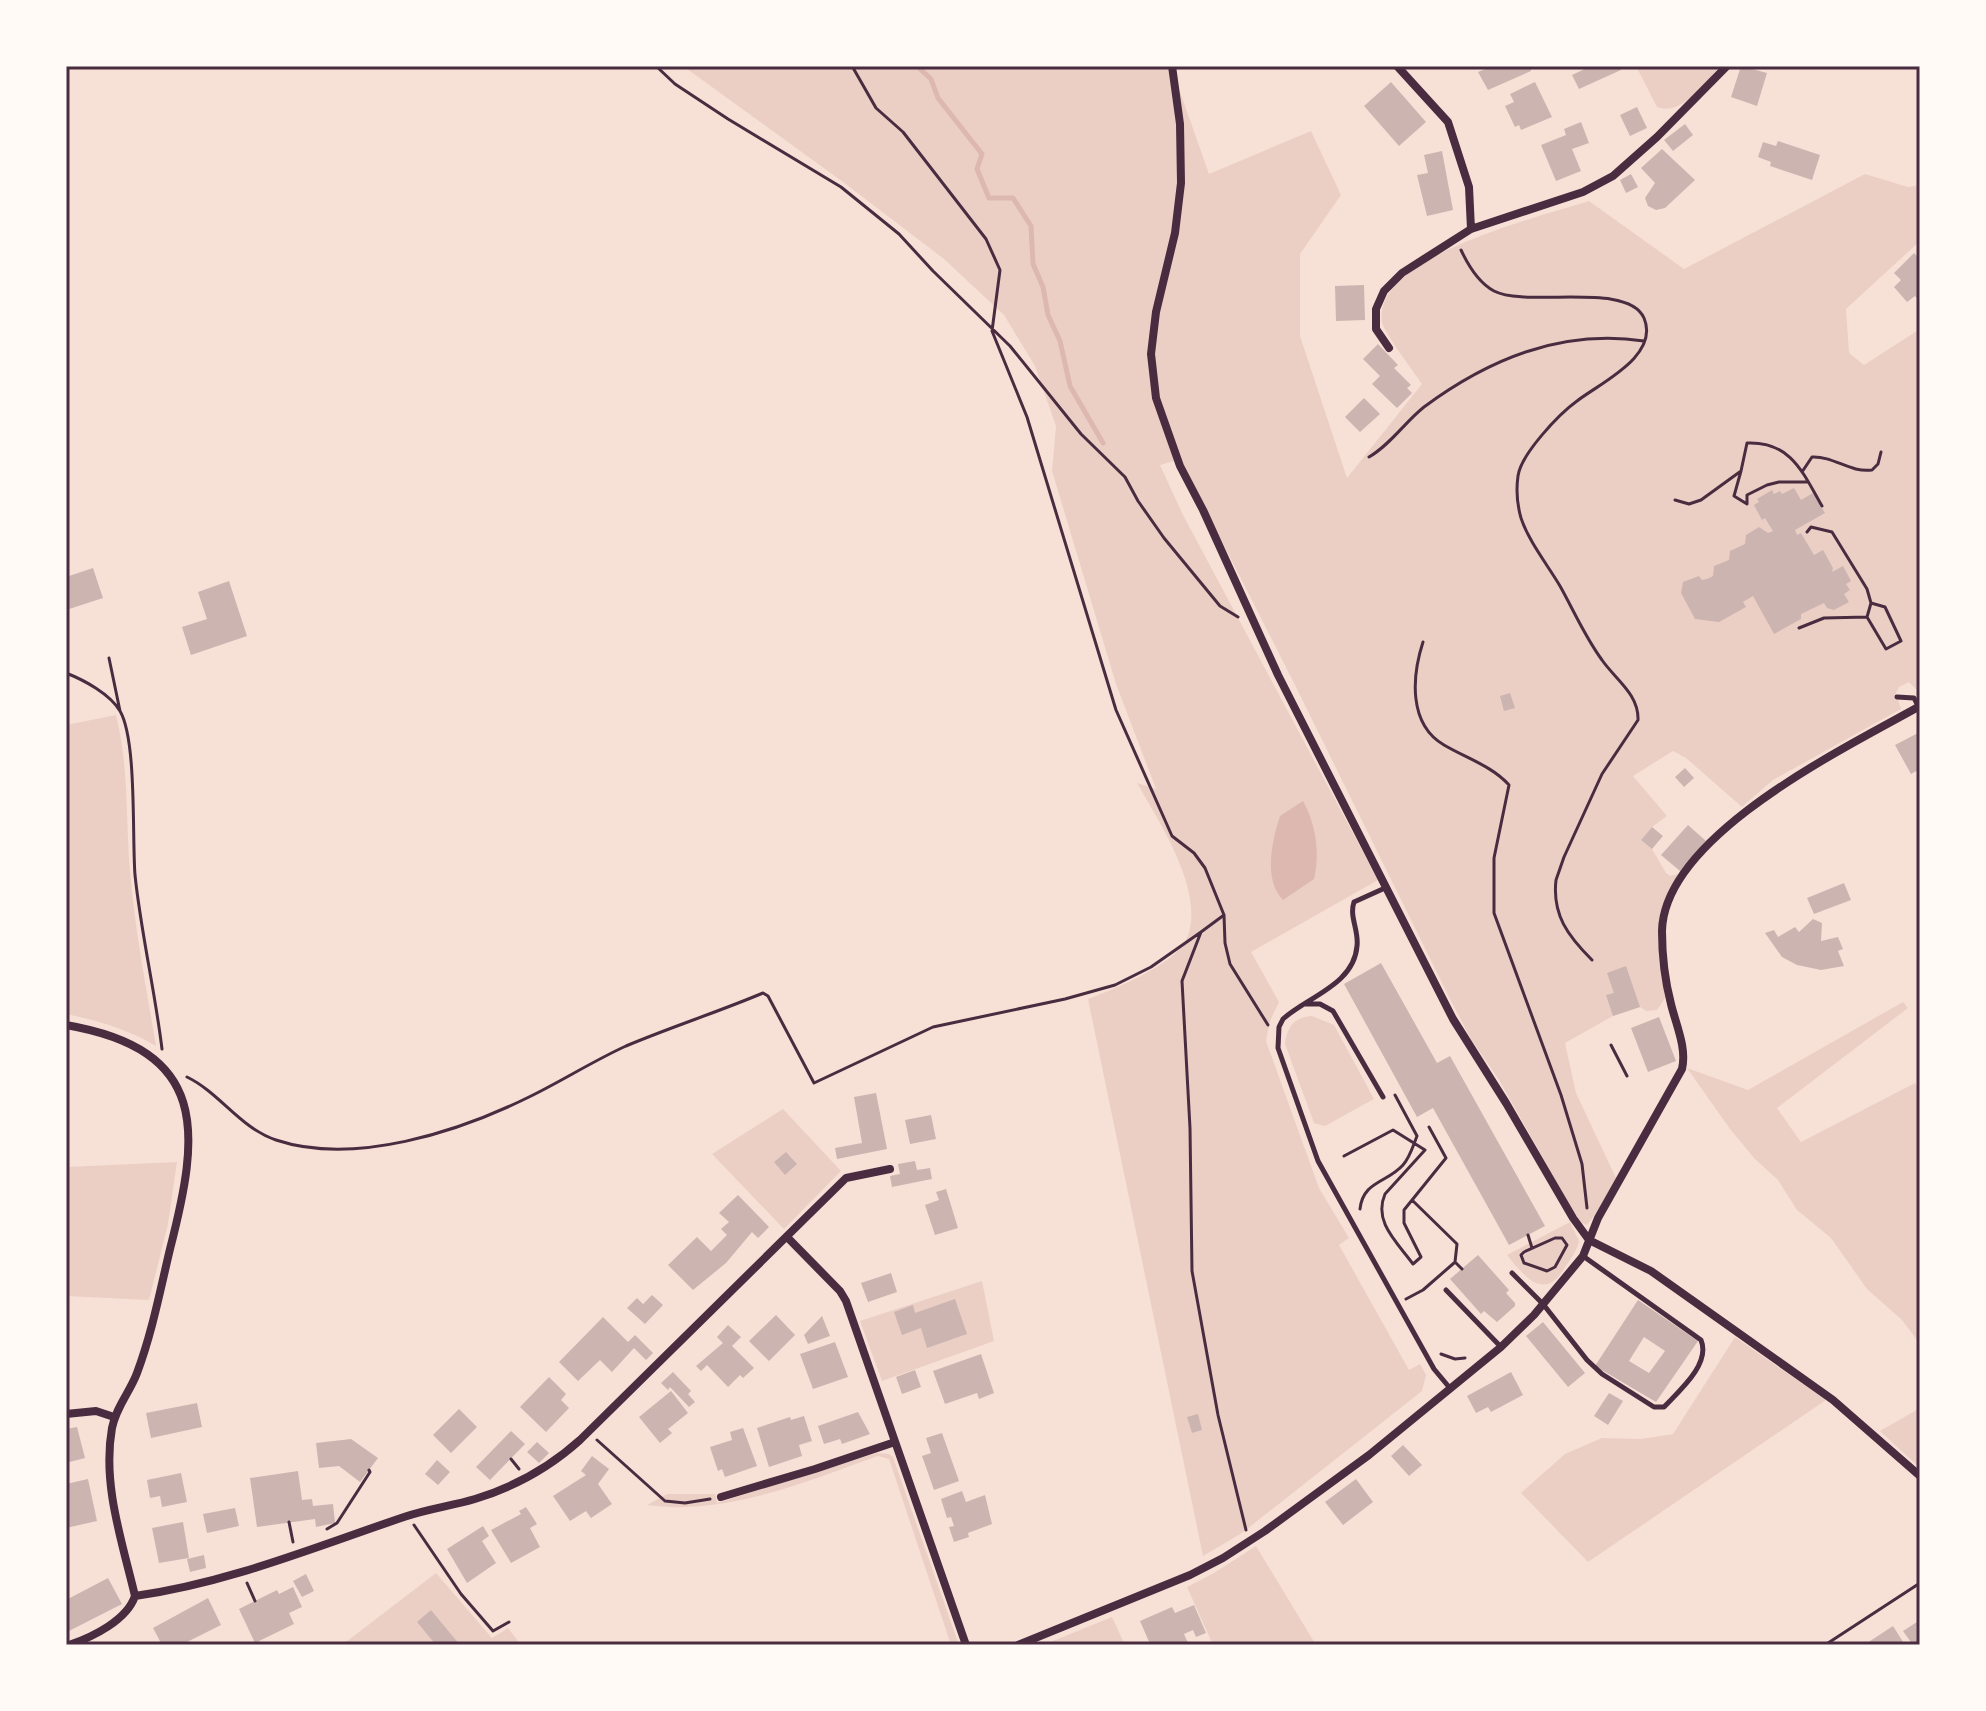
<svg xmlns="http://www.w3.org/2000/svg" width="1986" height="1711" font-family="Mulish,sans-serif">
<rect width="100%" height="100%" fill="#f7e1d7"/>
<path fill="#ebcfc5" d="M683,66h488l38,108 102,-43 30,64 -41,59v82l47,142 75,-94c-8,-12 -38,-51 -40,-62 -10,-66 161,-106 207,-121l95,68 181,-95 43,13 12,-2v56l-74,68 3,44 15,12 56,-36v364l-11,-11 -10,5 -3,6 5,16 -128,71 -31,27 -56,-49 -13,-7 -40,25 34,40 -15,11 -11,13 11,9 14,24 4,3 8,-2c-26,45 -20,75 -13,124l-8,12 -11,1 -6,-4 -27,9 -48,27 11,50 40,85 -18,32 -11,15 -5,-2 -11,-16 -72,-127 -28,-41 -19,-36 -157,-318 -115,-226 -20,6 23,50 195,365 -127,72 28,50 -9,19 -4,20 53,147 30,50 -10,7 70,125 11,-6 6,11 -4,16 -180,142 -39,23 -115,-557c26,-10 87,-34 99,-61 19,-46 -28,-116 -50,-155l19,6 -40,-105 -64,-213 4,-45 -21,-60 -31,-51 -60,-56 -101,-77z
M1636,66h85c-16,16 -39,51 -64,41z
M116,715c14,56 9,110 15,166 5,55 16,110 25,165 -29,-17 -57,-25 -90,-32v-289z
M1903,1002l5,6 -131,100 24,34 114,-59 5,10v251l-18,-24 -35,-31 -36,-51 -34,-28 -19,-30 -23,-21 -25,-30 -43,-61 61,22z
M1312,1016l22,9 40,74 -49,27 -11,-3 -29,-79c2,-17 9,-27 27,-28z
M783,1109l58,62 -57,58 -72,-75z
M177,1162l-9,62 -19,76 -83,-4v-129z
M1570,1222l9,19c-2,10 -9,19 -15,28 -20,33 -41,6 -57,-14z
M982,1281l12,60 -112,40 -22,-60z
M1735,1337l91,63 -238,162 -67,-69 44,-39 37,-16 39,1 32,-5z
M1920,1408v60l-40,-37z
M877,1453l12,1 4,3 66,188h-8l-62,-186 -11,-3c-74,26 -151,60 -231,49l20,-11h48l2,9z
M1256,1546l60,99h-103l-26,-58 27,-14z
M436,1573l56,65 16,-10 13,17h-179z
M1112,1617l13,28h-82z"/>
<path fill="#dcb8b0" d="M1303,801c13,23 17,53 11,78l-31,21c-20,-20 -11,-60 -3,-84z"/>
<g fill="none" stroke-linecap="round" stroke-linejoin="round">
<path stroke="#dcb8b0" stroke-width="5" d="M917,66l14,13 7,19 44,56 -5,15 12,29h24l18,28 2,38 10,23 5,28 12,26 10,45 33,57"/>
</g>
<path fill="#ccb4b1" fill-rule="evenodd" d="M1493,66h37l1,5 -43,19 -10,-18z
M1591,66h28l2,4 -42,19 -7,-14z
M1741,66l26,7 -10,33 -26,-9z
M1391,82l35,40 -27,24 -35,-40z
M1535,82l17,35 -31,13 -2,-5 -4,2 -10,-21 9,-4 -4,-8z
M1637,107l10,21 -17,8 -10,-21z
M1581,122l8,21 -17,6 9,22 -25,10 -15,-36 25,-10 -2,-6z
M1685,124l8,11 -20,16 -9,-11z
M1778,141l42,14 -8,25 -42,-14 1,-4 -13,-5 5,-15 13,4z
M1662,149l33,31 -30,28 -9,2 -8,-4 -3,-8 10,-15 -14,-15z
M1442,151l11,59 -26,6 -10,-41 11,-2 -4,-18z
M1631,174l7,13 -12,6 -6,-13z
M1914,253l6,6v43l-5,-6 -8,6 -13,-15 7,-7 -7,-7z
M1364,285l1,35 -29,1 -1,-35z
M1378,344l20,21 -4,3 17,17 -4,3 5,5 -15,15 -25,-24 8,-8 -17,-17z
M1364,398l16,16 -20,18 -15,-15z
M1794,488l7,12 12,-7 12,20 -30,17 2,5 4,-2 13,22 9,-5 10,18 -1,4 11,-6 8,15 -5,3 4,6 -6,4 5,8 -15,8 -7,-2 -3,-5 -23,11v5l-27,15 -21,-38 -10,6 3,5 -27,15 -24,-3 -14,-26 2,-11 16,-6 3,4 5,-1 6,-3 1,-10 15,-6 1,-9 15,-7 1,-9 13,-8 9,6 5,-2 -8,-13 -3,2 -8,-15 5,-3 -2,-3 15,-9 2,4 6,-3 2,3z
M93,568l10,30 -37,12v-33z
M229,581l18,55 -56,19 -9,-28 25,-8 -9,-27z
M1510,693l5,15 -11,3 -4,-15z
M1920,732v37l-9,5 -16,-29z
M1685,768l9,10 -10,9 -9,-10z
M1688,825l18,16 -26,30 -19,-16z
M1652,827l11,9 -11,13 -11,-9z
M1844,883l7,17 -37,14 -7,-16z
M1813,919l9,4 -1,18 17,-4 5,12 -5,2 6,15 -23,4 -24,-5 -15,-8 -17,-24 9,-3 4,7 17,-10 4,5z
M1381,963l56,100 13,-7 95,170 -36,19 -76,-137 -16,9 -73,-133z
M1626,966l14,41 -27,9 -7,-21 8,-2 -7,-20z
M1659,1017l17,44 -28,11 -17,-44z
M876,1093l11,56 -50,10 -2,-11 27,-5 -8,-46z
M931,1115l5,24 -26,5 -5,-24z
M786,1152l11,12 -12,11 -11,-13z
M915,1161l2,9 13,-2 2,11 -40,8 -2,-11 10,-2 -2,-10z
M946,1189l12,39 -23,7 -10,-30 14,-5 -3,-8z
M738,1195l31,32 -11,11 -6,-6 -26,31 -33,27 -25,-25 29,-28 14,14 16,-16 -6,-6 8,-7 -10,-9z
M1478,1255l31,35 -3,3 9,10v3l-18,16 -13,-11 -3,3 -31,-35z
M891,1273l6,19 -29,10 -7,-19z
M652,1295l11,10 -18,19 -18,-16 10,-10 6,6z
M955,1299l12,35 -40,14 -6,-20 -19,7 -8,-23 19,-7 2,8z
M1638,1300l60,41 -42,61 -61,-36zM1644,1337l21,14 -16,22 -20,-12z
M776,1315l19,20 -26,26 -20,-20z
M822,1316l8,20 -22,8 -4,-9z
M603,1317l25,25 7,-7 18,18 -7,7 -12,-12 -22,24 -12,-12 -22,21 -19,-19z
M1543,1322l42,51 -17,14 -42,-51z
M728,1325l13,12 -9,9 22,22 -11,10 -3,-3 -12,12 -21,-22 -6,6 -5,-5 27,-23 -6,-6z
M835,1342l13,35 -35,12 -13,-35z
M981,1354l13,39 -15,6 -2,-6 -32,11 -12,-33z
M915,1370l6,17 -19,7 -6,-17z
M673,1372l18,19 -3,3 7,8 -6,5 -19,-20 -2,3 -7,-7z
M1511,1372l12,23 -32,17 -3,-5 -12,6 -9,-17z
M549,1377l17,17 -5,6 8,8 -23,24 -26,-25z
M671,1391l17,22 -20,16 4,4 -12,10 -21,-26z
M1609,1393l14,8 -15,24 -14,-9z
M197,1403l5,24 -51,11 -5,-25z
M459,1409l18,18 -26,26 -18,-18z
M858,1412l12,22 -28,10 -2,-5 -16,5 -6,-18z
M1198,1414l4,16 -10,3 -5,-16z
M804,1416l8,25 -13,4 3,11 -33,11 -12,-39 33,-11 1,3z
M77,1427l8,31 -19,5v-34z
M743,1428l14,38 -32,11 -3,-8 -4,2 -8,-24 22,-7 -2,-8z
M511,1431l14,13 -35,36 -14,-13z
M942,1433l17,48 -25,9 -12,-34 9,-3 -5,-15z
M351,1439l27,19 -18,24 -21,-16 -20,2 -3,-25z
M537,1442l12,11 -10,10 -12,-11z
M1403,1445l19,20 -13,11 -18,-20z
M592,1456l17,13 -11,15 14,20 -21,14 -5,-7 -16,10 -17,-25 33,-21 -5,-4z
M437,1460l13,12 -12,13 -13,-11z
M298,1471l4,29 10,-1 1,7 20,-2 2,19 -19,4 -1,-8 -58,8 -7,-49z
M181,1473l6,29 -25,5 -2,-11 -10,2 -3,-18z
M88,1479l9,42 -31,7v-44z
M1356,1479l17,23 -30,23 -18,-23z
M962,1491l4,11 19,-7 7,29 -24,9 1,4 -15,5 -5,-15 5,-1 -3,-9 -4,1 -6,-19z
M526,1507l11,17 -7,4 10,19 -29,16 -20,-33 30,-16 -2,-3z
M235,1508l4,18 -32,7 -4,-19z
M183,1522l6,36 -30,5 -7,-35z
M483,1526l6,10 -7,5 14,22 -29,20 -20,-34z
M204,1555l2,13 -16,4 -3,-13z
M306,1574l8,17 -12,6 -9,-16z
M108,1578l14,26 -55,28 -1,-32z
M293,1587l9,20 -13,6 5,11 -39,19 -16,-34 38,-19 2,4z
M208,1598l13,27 -40,20h-19l-9,-17z
M1194,1605l12,28 -10,4 -3,-7 -9,4 5,11h-31l-2,-3 -6,2 -10,-23 32,-14 3,6z
M431,1610l29,35h-24l-19,-23z
M1920,1620v25h-7l-10,-14z
M1893,1626l12,19h-41z"/>
<g fill="none" stroke-linecap="round" stroke-linejoin="round">
<path stroke="#4a2c40" stroke-width="3" d="M656,66l19,18 53,35 113,68 58,47 34,37 77,75 71,88 44,43 13,24 26,37 56,68 18,11
M852,66l24,42 27,24 83,107 14,31 -8,61 35,86 89,293 56,126 22,17 11,15 19,47 1,28 5,21 38,61
M1461,250c7,15 18,33 33,41 33,17 134,-10 150,27 16,38 -44,65 -67,83 -18,13 -56,53 -59,75 -2,14 -1,28 3,42 8,24 26,46 39,68 14,25 25,51 42,74 13,19 37,34 36,60l-36,54 -38,83 -8,23c-4,35 12,56 36,80
M1369,457c21,-12 36,-35 55,-50 65,-48 137,-78 220,-66
M1741,471l-7,25 13,8v-9l20,-10 12,-3h29
M1802,472l10,-15c22,-1 38,16 60,13l6,-6 3,-12
M1675,500l14,4 12,-4 40,-29 6,-28c44,-2 56,30 75,63
M1807,532l4,-5 21,5 35,57 4,14 -4,14 19,32 15,-8 -16,-34 -14,-4
M1799,628l25,-10 43,-1
M1423,642c-11,34 -15,82 21,103 22,13 48,21 65,40l-15,73v55l67,182 21,69 5,44
M109,658l11,53
M66,673c18,7 44,21 54,38 17,29 12,126 15,164 6,58 20,116 27,174
M1224,915l-23,17 -19,49 8,147 2,143 26,144 28,115
M1611,1045l16,31
M187,1077c33,16 53,51 89,63 78,26 182,-8 253,-43 33,-16 64,-36 97,-51 45,-19 92,-34 137,-53l5,3 46,87 119,-56 132,-28 50,-14 36,-18 50,-35
M1344,1156l49,-26 32,20 -40,44c-12,28 12,48 28,70l8,-7 -17,-34v-13l42,-52 -17,-31
M1412,1200l45,44 -2,18 7,7
M1360,1209c3,-28 27,-26 43,-44 7,-8 10,-19 14,-29l-22,-41
M1528,1235l4,13
M1555,1238h7l5,7 -12,22 -8,4 -23,-8 -3,-8 3,-3z
M1406,1299l17,-9 31,-27
M1441,1354l14,5 10,-1
M597,1440l68,61 20,2 25,-4
M511,1459l8,10
M289,1522l4,20
M414,1525l47,69 32,37 16,-9
M327,1529l10,-6 33,-51 -1,-2
M247,1583l8,18
M1825,1645l95,-62"/>
<path stroke="#4a2c40" stroke-width="5" d="M1897,697l17,1 4,8
M1385,888l-31,14c-5,15 5,28 3,44 -3,39 -50,51 -74,73l-4,8 -1,21 40,113 116,208 15,18
M1304,1004h16l13,7 50,86
M1512,1273l31,31 44,56 15,14 52,33h10c15,-16 47,-43 37,-67l-118,-84
M1446,1290l55,57"/>
<path stroke="#4a2c40" stroke-width="8" d="M1172,66l8,58 1,59 -6,50 -19,79 -5,42 5,44 24,68 23,44 75,165 175,344 53,84 67,115 16,22 62,31 182,129 87,76
M1397,66l51,56 21,65 2,42
M1389,348l-13,-19v-20l8,-18 18,-18 69,-44 112,-37 30,-16 44,-39 70,-71
M66,1025c144,25 134,107 104,224 -10,42 -18,84 -33,124 -7,19 -21,34 -25,55 -10,56 10,113 23,168 -8,24 -42,41 -66,49
M788,1238l52,53 6,10 120,344
M66,1414l30,-3 18,6
M721,1497l94,-28 80,-27
M135,1596c93,-13 180,-49 269,-79 23,-8 47,-11 71,-18 39,-12 74,-31 105,-59l266,-262 44,-9
M1018,1645l172,-70 33,-17 42,-27 104,-76 132,-108 33,-32 49,-59 15,-38 84,-149c5,-21 -6,-44 -11,-65 -6,-23 -9,-49 -9,-73 2,-96 185,-184 258,-225"/>
</g>
<rect width="1986" height="1711" fill="none" stroke="#fffaf5" stroke-width="136"/>
<rect x="68" y="68" width="1850" height="1575" fill="none" stroke="#4a2c40" stroke-width="3"/>
</svg>
